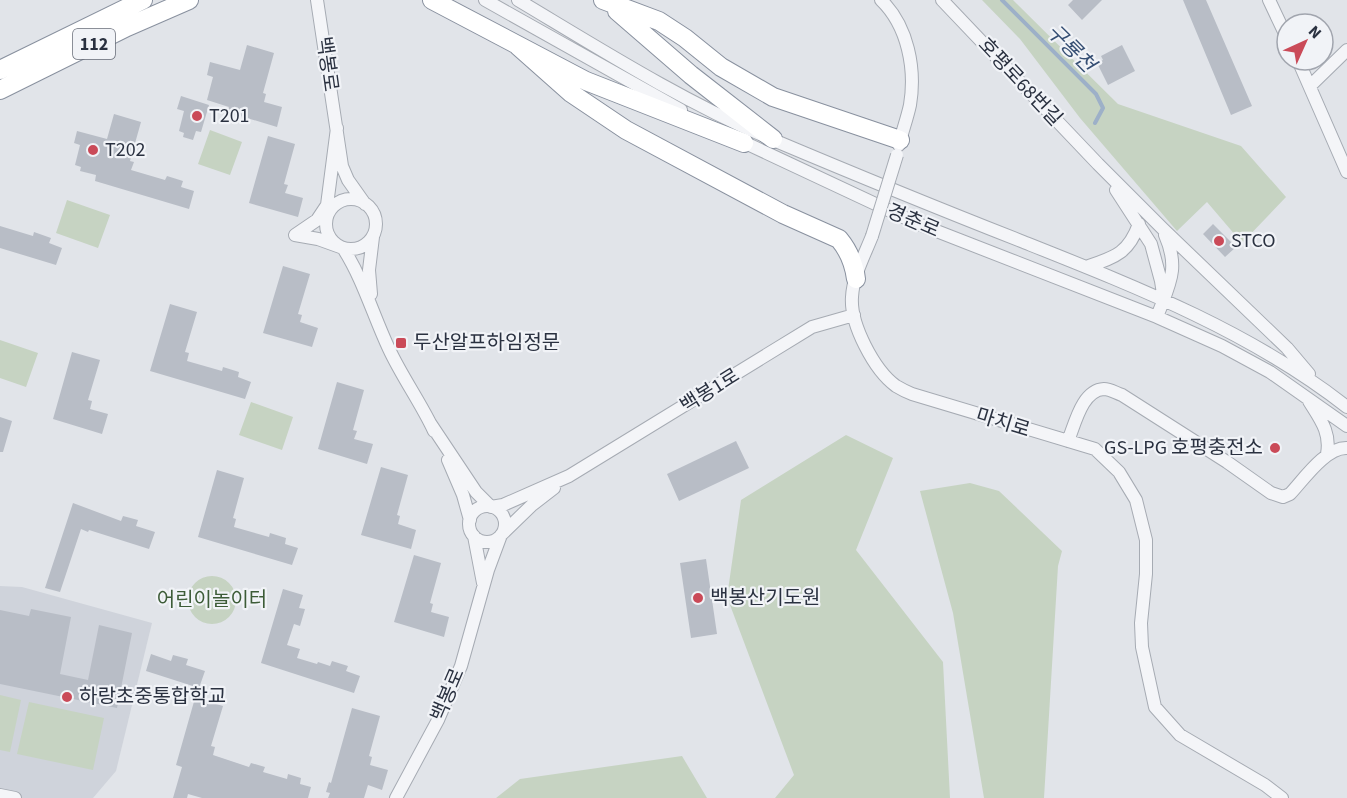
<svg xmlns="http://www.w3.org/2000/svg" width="1347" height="798" font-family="'Source Sans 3','Noto Sans KR',sans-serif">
<rect width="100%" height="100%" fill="#e1e4e9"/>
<path fill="#cfd3db" d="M0,586l22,1 130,36 -36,148 -23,27h-93z"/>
<path fill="#c6d3c2" d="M982,0h31l105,104 123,42 45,51 -44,46 -35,-41 -30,29 -97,-113 -60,-79z
M210,130l32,12 -12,33 -32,-11z
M67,200l43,15 -12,33 -42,-15z
M0,340l38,13 -12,34 -26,-9z
M251,402l42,15 -11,33 -43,-15z
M846,435l47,23 -37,92 87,112 7,136h-175l19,-23 -67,-178 14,-97z
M970,483l29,8 63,60 -4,15 -14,232h-60l-31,-185 -33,-122z
M188 600a24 24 0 1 1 48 0a24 24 0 1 1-48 0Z
M0,695l21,5 -11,52 -10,-2z
M29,702l75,16 -11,52 -76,-16z
M682,756l25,42h-211l24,-19z"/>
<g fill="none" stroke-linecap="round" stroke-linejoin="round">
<path stroke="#9db0c8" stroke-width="4" d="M1002,0l94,94 7,14 -8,15"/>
</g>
<path fill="#b8bdc6" d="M1073,0h29l-20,20 -14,-15z
M1183,0h23l46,106 -21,9z
M247,45l27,8 -11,40 3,1 -2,8 18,5 -5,20 -50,-15 2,-5 -22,-7 6,-23 -6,-2 3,-13 30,8z
M1122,45l13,26 -27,14 -11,-22 6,-3 -2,-4z
M181,96l28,9 -8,27 -5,-1 -3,9 -10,-3 1,-4 -5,-2 5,-20 -7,-2z
M114,114l27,8 -11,39 4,1 -3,8 34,10 2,-4 16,5 -2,6 13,4 -5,18 -94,-28 1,-6 -16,-4 1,-4 -6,-2 5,-20 -6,-2 3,-12 30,8z
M268,136l27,8 -11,40 4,1 -3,8 18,5 -5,19 -49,-14z
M1213,224l23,23 -11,10 -22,-23z
M0,226l33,10 1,-4 17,6 -2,5 13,5 -6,17 -56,-17z
M283,266l27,8 -12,40 4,1 -2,7 18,6 -6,19 -49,-14z
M170,304l27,8 -12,40 4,1 -2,8 35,10 1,-4 16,5 -1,5 13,5 -6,17 -95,-28z
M72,352l28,8 -12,40 4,1 -2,8 18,5 -6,20 -49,-15z
M337,382l27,8 -11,40 4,1 -3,8 19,5 -6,20 -49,-15z
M0,417l12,4 -9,31h-3z
M736,441l13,27 -70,33 -12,-27z
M381,467l27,8 -11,40 3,1 -2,8 18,6 -5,19 -50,-14z
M217,470l27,8 -11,40 3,1 -2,8 35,10 1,-4 16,5 -1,6 13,4 -6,17 -94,-28z
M73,503l48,18 2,-5 15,4 -2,6 19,6 -6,17 -60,-19 -1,2 -7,-3 -21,63 -15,-4z
M414,555l27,8 -11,40 3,1 -2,8 18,5 -5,20 -50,-15z
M706,559l11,75 -26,4 -11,-75z
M283,589l20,6 -4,13 6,1 -5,17 -6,-2 -7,21 13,4 -3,9 20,6 1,-2 12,4 2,-5 16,5 -2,5 14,5 -6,17 -93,-30z
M31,609l40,8 -11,57 28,6 11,-55 33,8 -15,75 -117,-24v-74l29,6z
M151,654l20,7 2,-6 15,4 -2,6 19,6 -6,17 -53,-17z
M195,698l28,8 -12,40 4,1 -2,8 36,12 2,-4 14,4 -2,5 24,7 1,-5 13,4 -1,6 11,3 -3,11h-106l-14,-4 -1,4h-14l9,-31 -6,-2z
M352,708l28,8 -11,40 3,1 -2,8 18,5 -6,20 -14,-5 -4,13h-36l2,-5 -4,-1 3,-10 2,1z"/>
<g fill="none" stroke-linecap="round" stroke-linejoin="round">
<g stroke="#a6abb3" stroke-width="14">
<path id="minor" d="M317,0l25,166 6,14 17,24
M485,0l196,110
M518,0c82,49 164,101 253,139 83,35 166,69 250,102 113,45 229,90 326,166
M881,0c27,26 35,69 29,105 -3,14 -8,27 -11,40
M942,0l156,164 65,65 124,119 22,26
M1269,0l18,38
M1298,60l49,112
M1310,86l37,-36
M337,128l-10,77 -10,15 -22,15 23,4 25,9c20,31 30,67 46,101 13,28 32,54 45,82
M739,140l177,83 241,94 65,29 48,26 77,54
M1116,190l35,54 10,37 3,19
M326 224a25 25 0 1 1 50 0a25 25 0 1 1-50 0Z
M872,236c-7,18 -19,40 -20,61 -2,27 22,73 44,89 5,3 11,6 16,8l183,55 24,23 17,28 10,40v34l-5,49 1,24 13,60 25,28 85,50 17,13
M1086,267c29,-10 42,-13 53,-43
M371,294l-2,-24 4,-33
M1157,317c12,-33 23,-48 8,-82
M1309,401c11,18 22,31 18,53
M430,423l46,69 15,15 12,-2 66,-29 243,-149 42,-12
M1068,441c7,-17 14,-51 36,-52 6,0 12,4 18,6l105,67 44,31 12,4 7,-3c14,-15 36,-47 57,-46
M448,460l15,35 7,25
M469 524a18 18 0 1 1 36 0a18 18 0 1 1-36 0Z
M474,536l9,47
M0,795l15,3
M396,798l42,-78 23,-54 27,-96 13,-35 31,-30 22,-17"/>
</g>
<g stroke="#89919f" stroke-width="20">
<path id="highway" d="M432,0l154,81 158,62
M603,0l56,21 26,17 36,29 52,30 127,43
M617,11l74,64 82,64
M518,46l53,47 55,37 157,84 56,25c10,12 15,24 17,40
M0,70l143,-70
M0,90l127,-63 62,-27"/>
</g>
<use href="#minor" stroke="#f4f5f8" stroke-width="12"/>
<use href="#highway" stroke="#fff" stroke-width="18"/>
<g stroke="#a6abb3" stroke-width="14" stroke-linecap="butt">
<path id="minor-bridge" d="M872,236l25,-81"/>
</g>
<use href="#minor-bridge" stroke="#f4f5f8" stroke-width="12"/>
</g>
<g fill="#ca4a58" stroke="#f1f3f7" stroke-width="2">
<circle cx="197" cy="116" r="6"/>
<circle cx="93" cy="150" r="6"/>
<circle cx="1219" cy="241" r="6"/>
<rect x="395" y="337" width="12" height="12" rx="3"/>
<circle cx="1275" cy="448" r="6"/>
<circle cx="698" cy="598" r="6"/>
<circle cx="67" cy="697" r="6"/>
</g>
<g text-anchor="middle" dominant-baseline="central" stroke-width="4.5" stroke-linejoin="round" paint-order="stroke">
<rect fill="#f1f3f7" stroke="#666b77" stroke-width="1.5" x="73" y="29" width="42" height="30" rx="4.5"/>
<g font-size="18" font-weight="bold" fill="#2a3140">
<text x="94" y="44">112</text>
</g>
<g font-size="20" fill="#2a3140" stroke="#f1f3f7">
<text transform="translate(327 64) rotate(82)">백봉로</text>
<text transform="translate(1020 82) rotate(47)">호평로68번길</text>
<text transform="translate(913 221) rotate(23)">경춘로</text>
<text transform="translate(710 391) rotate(-32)">백봉1로</text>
<text transform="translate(1003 423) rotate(17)">마치로</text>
<text transform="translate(448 695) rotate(-67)">백봉로</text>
</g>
<g font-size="20" fill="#2a3140" stroke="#f1f3f7" text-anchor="start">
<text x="209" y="116">T201</text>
<text x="105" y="150">T202</text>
<text x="1231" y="241">STCO</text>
<text x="413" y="343">두산알프하임정문</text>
<text x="1263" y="448" text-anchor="end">GS-LPG 호평충전소</text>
<text x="710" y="598">백봉산기도원</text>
<text x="79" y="697">하랑초중통합학교</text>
</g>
<g font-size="20" fill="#3d5c38" stroke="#f1f3f7">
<text x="212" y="600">어린이놀이터</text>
</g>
<g font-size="21" font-style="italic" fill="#354e73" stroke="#f1f3f7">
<text transform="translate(1071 48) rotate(45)">구룡천</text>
</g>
</g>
<g transform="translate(1305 42) rotate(45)"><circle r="28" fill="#f1f3f7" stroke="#a1a5ae" stroke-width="1.5"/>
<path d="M0-4.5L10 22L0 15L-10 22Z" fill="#ca4a58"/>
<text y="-9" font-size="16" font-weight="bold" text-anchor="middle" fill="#2a3140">N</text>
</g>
</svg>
